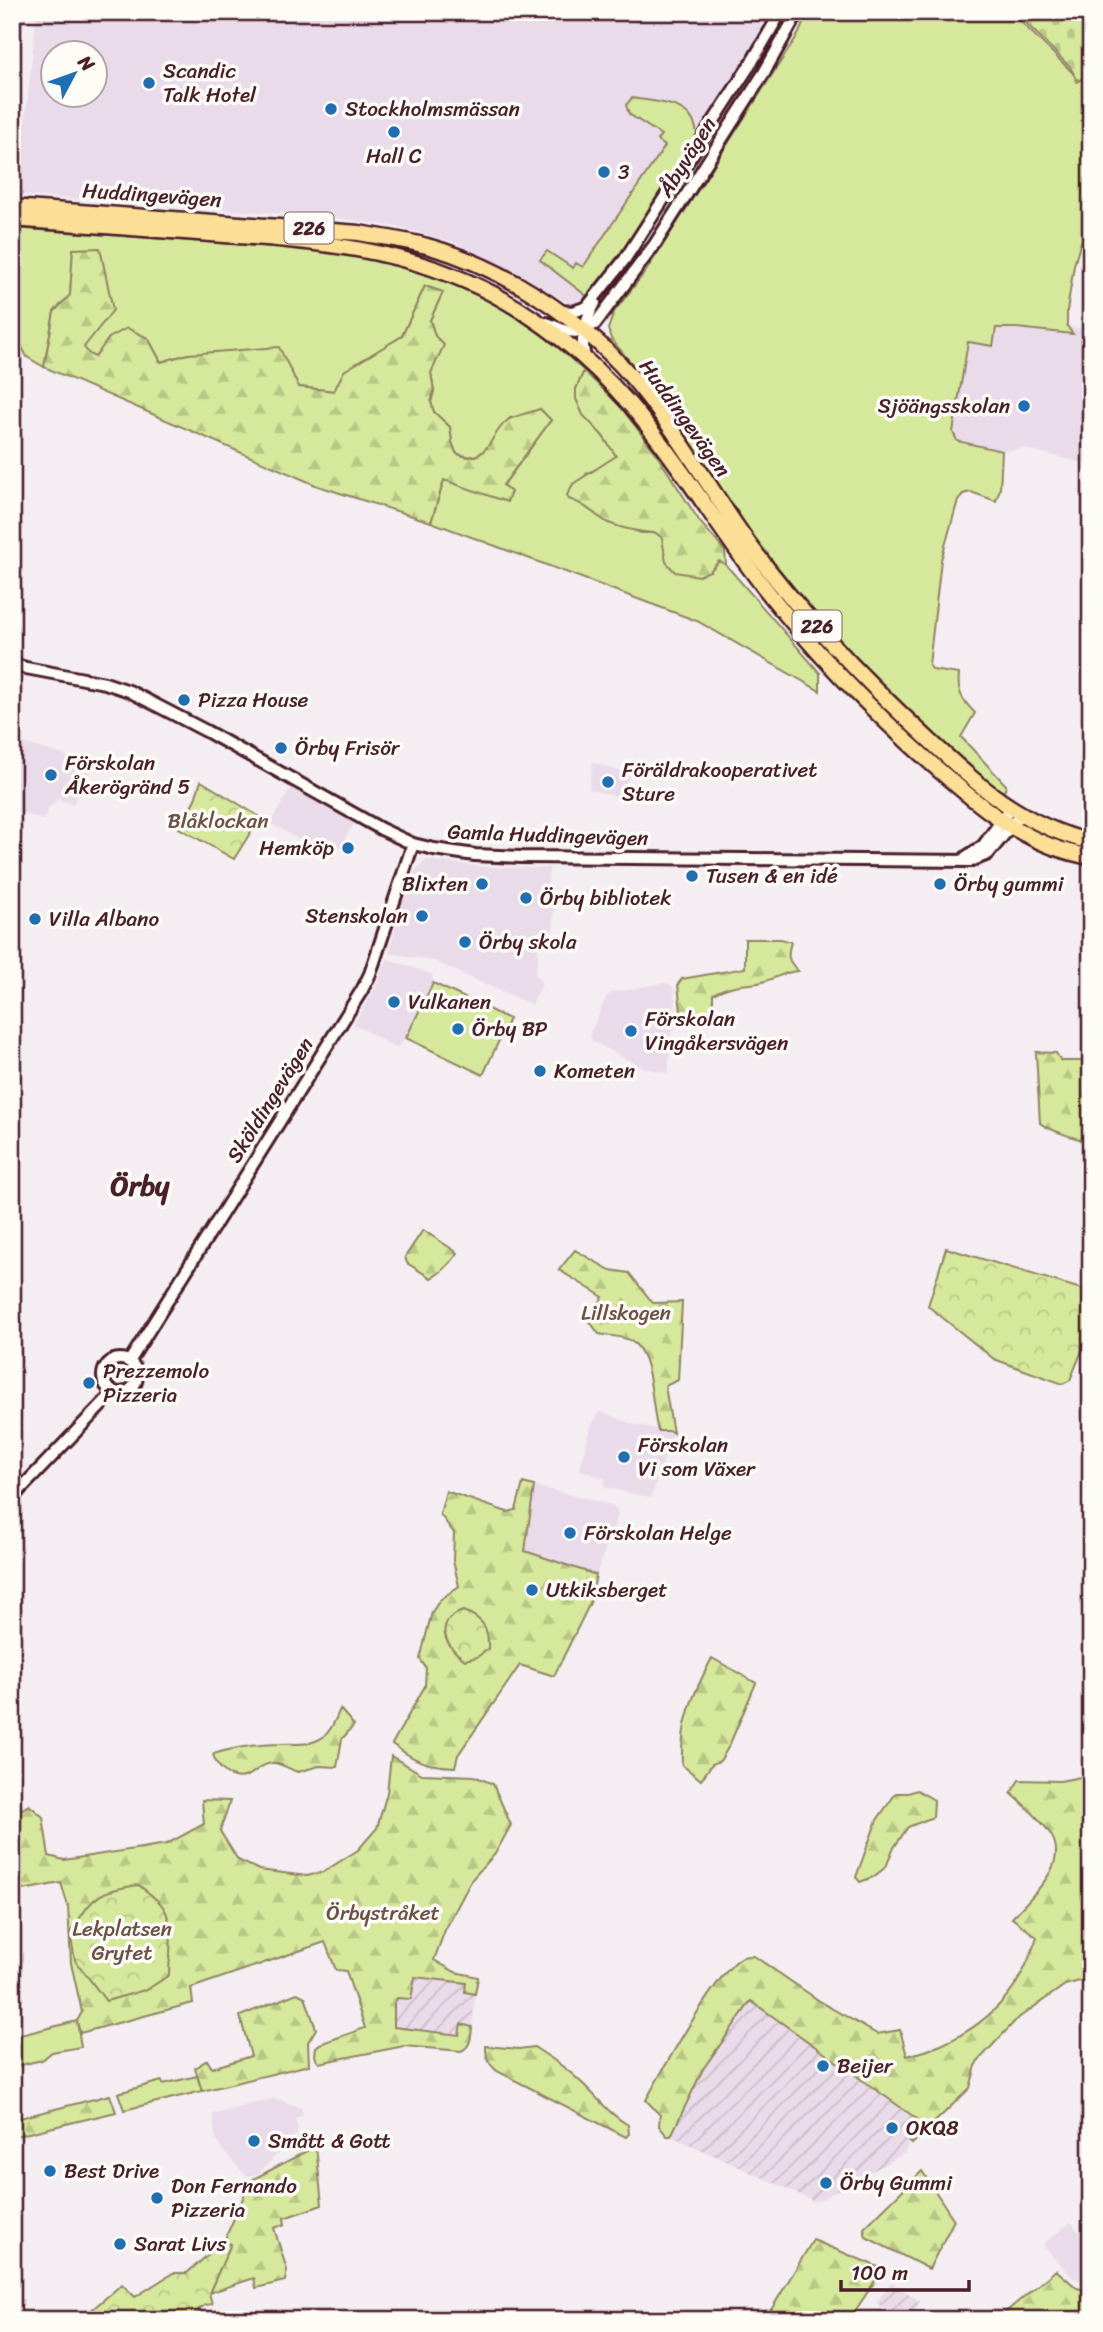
<svg xmlns="http://www.w3.org/2000/svg" width="1103" height="2332" font-family="Sriracha,sans-serif">
<defs>
<pattern id="industrial-furrows" width="10" height="10" patternUnits="userSpaceOnUse" patternTransform="scale(1.75)"><rect width="10" height="10" fill="#eadbea"/><path d="M-1 1l2-2M0 10L10 0M9 11l2-2" fill="none" stroke="#cabcc9"/></pattern>
<pattern id="forest-firs" width="22" height="20" patternUnits="userSpaceOnUse" patternTransform="scale(1.75)"><rect width="22" height="20" fill="#d6e89b"/><path d="M5 1l3.5 6h-7zM16 11l3.5 6h-7z" fill="#b9c786"/></pattern>
<pattern id="cemetery-stones" width="16" height="16" patternUnits="userSpaceOnUse" patternTransform="scale(1.75)"><rect width="16" height="16" fill="#d6e89b"/><path d="M2 7V4a2 2 0 0 1 4 0v3zM10 15v-3a2 2 0 0 1 4 0v3z" fill="#b9c786"/></pattern>
<pattern id="park-crowns" width="20" height="18" patternUnits="userSpaceOnUse" patternTransform="scale(1.75)"><rect width="20" height="18" fill="#d6e89b"/><path d="M2 6a3 3 0 1 1 6 0M12 15a3 3 0 1 1 6 0" fill="none" stroke="#b9c786"/></pattern>
</defs>
<rect width="100%" height="100%" fill="#f4edf1"/>
<filter id="ink" filterUnits="userSpaceOnUse"><feTurbulence type="fractalNoise" baseFrequency=".0143" numOctaves="2"/><feDisplacementMap in="SourceGraphic" scale="14" xChannelSelector="R" yChannelSelector="G"/><feConvolveMatrix kernelMatrix="1 2 1 2 8 2 1 2 1" color-interpolation-filters="sRGB"/></filter>
<g filter="url(#ink)">
<path fill="#eadbea" fill-rule="evenodd" d="M12,12h13l-13,123z
M37,12h737l-44,74 -108,166 -34,45 -9,6 -8,2 -58,-35 -60,-28 -54,-15 -68,-10 -314,-22zM52,52h42v42h-42z
M1067,326l24,4v135l-68,-17 -21,3 -45,-10 -4,-9 14,-90 28,-14 78,5z
M22,743l42,12 28,13 -19,36 -15,-5 -10,10 -4,11 -32,-10v-45l5,-2z
M593,762l37,13 -9,23 -32,-9z
M294,789l60,34 -21,36 -63,-36 20,-33z
M427,860l58,7 64,1 -3,34 8,-1 -1,31 -15,-1v28l-3,14 7,11 -10,21 -98,-44 -45,-8 13,-51 14,-33z
M387,959l45,15 1,9 -27,55 -10,10 -42,-24 20,-34z
M663,983l7,1 4,5 3,37 -7,8 -1,35 -3,4 -22,-5 -52,-27 -2,-7 17,-38 4,-3z
M600,1411l29,12 44,10 -22,65 -47,-11 1,-8 -25,-9 9,-40z
M534,1486l78,19 4,4 2,5 -22,61 -71,-24z
M275,2098l26,10 2,7 -8,4 3,9 -2,7 -38,39 -12,2 -27,-30 -4,-10 -2,-22z
M1071,2222l20,24v37l-18,-5 -28,-30 -1,-5z"/>
<path fill="url(#industrial-furrows)" d="M414,1977l52,6 5,11h4l-3,33 -3,-2 -9,10 -67,-8 1,-24 3,-5 14,1z
M751,2001l168,121 -14,31 -89,49 -145,-66 32,-67z
M891,2282l29,19 -11,19h-9l-24,-17z"/>
<path fill="#d6e89b" stroke="#908463" stroke-width="2" d="M808,12h203l63,62 3,8 14,-10v152l-10,18 -7,23 -7,46v15l6,8 -57,-6h-20l-3,18 -25,-4 -15,90 4,9 45,10 -2,38 -4,12 -25,-9 -8,2 -5,6 -17,60 -12,105 4,5 26,4c-2,18 3,26 16,39l-14,24 45,48 -1,5 -5,3 -142,-129 -30,-34 -67,-83 -43,-60 -58,-90 -49,-58 -3,-10 6,-17 32,-41 153,-238z
M632,98c27,5 63,3 65,38l-75,116 -34,45 -48,-37 7,-9 26,17 3,-5 7,4 82,-121 -8,-6 4,-5 -32,-21 -3,-9z
M12,228l319,23c32,5 64,11 94,21 59,20 115,56 159,99l-8,18 20,38 21,29 -15,11 -15,6 -18,26 13,4 26,20 12,2 21,8h15l54,38 9,-10 7,4 94,108v18l-123,-70 -266,-99 13,-42 67,12 -8,-6 48,-66 -11,-11 -18,7 -12,2c-17,17 -25,49 -54,35l-4,-11 -2,-15 -16,-15 -3,-10 3,-11 -3,-18 4,-37 -5,-16 13,-28 -18,-6 -23,50 -26,17 -42,38 -35,-4 -111,-33 -27,8 -13,-24h-39l-14,20 -6,-4 -6,-6 -10,-98 -3,46 -16,16 -10,55 -17,-10 -6,-12 -8,13 4,13 -5,15z
M433,983l76,36 -26,56 -77,-37z
M77,2021l4,26 -29,5 -10,8 -30,7v-30z
M197,2076l5,15 -78,19 -6,-17 44,-12 1,3z"/>
<path fill="url(#forest-firs)" stroke="#908463" stroke-width="2" d="M100,248l13,62 -29,37 5,7 6,3 14,-19 18,-10 21,10 13,24 27,-8 91,-7 20,40 35,4 10,-20 58,-35 23,-50 18,6 -13,28 5,16 9,9 -13,28 3,18 -3,11 3,10 16,15 2,15 4,11c32,16 34,-21 52,-33 6,-4 23,-8 32,-11l11,11 -48,65 8,7 -4,10 -63,-22 -13,42 -113,-36 -274,-119 10,-55 16,-17 3,-46z
M584,371l35,34 36,47 45,70 25,29 1,14 -7,-4 -9,10 -11,5 -24,-4 -9,-10 -4,-24 -6,-5c-13,0 -44,-6 -54,-14 -12,-8 -19,-16 -33,-20l-2,-4 6,-11 43,-28 -13,-20 -20,-21 -7,-16v-10z
M745,939h36l10,3c-4,14 -4,18 7,29 -15,1 -25,9 -40,12 -19,3 -26,1 -45,11v26l-20,-1 -11,2 -4,-37 4,-5 63,-11z
M1036,1052l20,1 5,8h20l10,-4v85c-11,-2 -43,-12 -51,-19z
M423,1230l35,23c-6,9 -17,20 -27,25l-24,-15 -2,-6z
M575,1250l35,20 19,3 24,30 29,-1 -4,78 -13,6 8,47 -3,-2h-12c-7,-23 -5,-78 -27,-90 -8,-5 -23,-5 -32,-7l-11,-15 15,-22 -44,-27z
M523,1483l11,3 -9,65 71,24 -6,28 -36,73 -34,-11 -62,90 -3,12c-29,-1 -40,-6 -63,-23l33,-58 1,-18 -6,-9 12,-47 8,-12 19,-14 -6,-25 1,-28 -14,-19 6,-23 61,21 9,-2z
M712,1658l44,25 -27,63 -9,15 -8,3 -11,16 -19,-15c-2,-42 11,-71 30,-107z
M340,1709l14,16 -12,14 -5,28 -18,-1 -21,6c-8,-2 -18,-10 -26,-9 -11,1 -16,9 -25,13 -15,7 -31,-9 -34,-22 21,-6 46,-10 67,-10 13,-1 26,2 38,-4 12,-5 17,-20 22,-31z
M391,1756l31,18 52,2 19,8 18,41 -16,29 -23,25 -27,51 -11,30 21,12 23,5 -3,17 -10,-2 1,-9 -51,-6 -4,22 -14,-1 -3,5v24l65,8 2,-11 11,3c-1,10 -1,20 -11,24l-57,-5 -85,17c-5,-5 -4,-9 -3,-16l4,-3 45,-16 -19,-57 -10,-1 -11,-28 -134,46 2,15 -113,30 -3,-12 5,-9 -11,-49 -3,-57 -7,-23 -49,9v-77l17,-10 14,12 6,39 15,4 103,-16 37,-20 -2,-24 28,1 -10,30 18,29 21,10 48,6 16,-4 35,-22 19,-22 10,-35z
M1091,1775v203l-26,7 -48,34 -40,43 -7,26 -58,56 -5,-5 10,-20 -166,-118 -48,68 -32,67h-4l-8,-10 1,-11 -14,-15c15,-27 73,-133 97,-143 4,-1 8,-1 11,-1l70,48 53,30 23,-4 7,26c46,-10 89,-38 113,-79 7,-12 12,-26 17,-40l-25,-19c18,-21 61,-55 37,-86 -10,-15 -25,-27 -38,-39l8,-13 41,1z
M917,1790l17,10 -1,17 -25,10 -15,22 -7,18 -13,10 -13,5 -4,-5 21,-57 19,-27h12z
M297,1993l8,4 11,32 -8,13 1,23 -107,26 -7,-23 12,-8 5,8 39,-12 -11,-40z
M486,2046l33,3 15,-2c17,11 34,22 49,37 15,14 26,30 45,41l1,9 -3,3 -129,-66c-9,-8 -11,-14 -11,-25z
M110,2095l6,17 -104,25v-17z
M316,2146l6,59 -38,13 1,6 -11,4 13,42 -2,11 -29,7 -2,-10 -45,15 21,-49 -6,-3 20,-45 2,-13z
M922,2171l32,49 -25,49 -63,-32 -2,-9z
M813,2240l70,29 -34,51h-84z
M1056,2270l21,18 14,3v29h-95z"/>
<path fill="url(#cemetery-stones)" stroke="#908463" stroke-width="2" d="M1015,12h62l14,16v44l-13,9 -8,-14z"/>
<path fill="url(#park-crowns)" stroke="#908463" stroke-width="2" d="M201,781l59,36 -26,42 -55,-31 16,-29z
M946,1248l145,44v37l-21,51 -7,4 -69,-25 -66,-53z
M463,1611c20,7 26,17 25,38l-11,8 -12,3c-21,-15 -32,-38 -2,-49z
M139,1885c8,7 19,14 25,23 11,20 5,45 5,67l-21,14 -42,12 -31,-41 -5,-27c24,-36 24,-42 69,-48z
M224,2241l7,3 -22,49 3,11 -7,1 -7,5 3,10h-139l26,-7 34,-29 13,13 38,-24h14z"/>
<g fill="none" stroke-linecap="round" stroke-linejoin="round">
<g stroke="#4a1f2b" stroke-width="16">
<path id="minor" d="M560,311l13,1 14,-5 38,-48 128,-199 28,-48
M547,323l19,8 12,1 17,-8 60,-80 110,-173 33,-59
M585,359c-5,-22 -1,-36 10,-56
M12,664l14,4 79,15 24,8 77,40 175,98 32,15 21,5 41,6 46,2 450,4 17,-7 32,-39
M966,857l17,-11 27,-37
M103 1376a17 17 0 1 1 34 0a17 17 0 1 1-34 0Z
M129,1362l233,-372 8,-16 43,-130
M12,1498l102,-106"/>
</g>
<g stroke="#4a1f2b" stroke-width="19">
<path id="major" d="M12,207l347,26c23,4 46,7 68,13 76,21 151,70 203,129 45,52 79,113 119,169 52,71 114,135 179,195 51,47 93,86 163,103
M12,219c67,5 133,10 199,15 101,7 194,13 284,61 58,32 110,77 151,129 42,52 76,109 117,162 50,65 108,124 169,178 47,42 95,83 159,93"/>
</g>
<use href="#minor" stroke="#fdfcf7" stroke-width="10"/>
<use href="#major" stroke="#fbdf96" stroke-width="14"/>
</g>
</g>
<g fill="#1f6fb2" stroke="#fdfcf7" stroke-width="2.5">
<circle cx="149" cy="83" r="7"/>
<circle cx="331" cy="109" r="7"/>
<circle cx="394" cy="132" r="7"/>
<circle cx="604" cy="172" r="7"/>
<circle cx="1024" cy="406" r="7"/>
<circle cx="184" cy="700" r="7"/>
<circle cx="281" cy="748" r="7"/>
<circle cx="51" cy="775" r="7"/>
<circle cx="608" cy="782" r="7"/>
<circle cx="348" cy="848" r="7"/>
<circle cx="692" cy="876" r="7"/>
<circle cx="482" cy="884" r="7"/>
<circle cx="940" cy="884" r="7"/>
<circle cx="526" cy="898" r="7"/>
<circle cx="422" cy="916" r="7"/>
<circle cx="35" cy="919" r="7"/>
<circle cx="465" cy="942" r="7"/>
<circle cx="394" cy="1002" r="7"/>
<circle cx="458" cy="1029" r="7"/>
<circle cx="631" cy="1031" r="7"/>
<circle cx="540" cy="1071" r="7"/>
<circle cx="89" cy="1383" r="7"/>
<circle cx="624" cy="1457" r="7"/>
<circle cx="570" cy="1533" r="7"/>
<circle cx="532" cy="1590" r="7"/>
<circle cx="823" cy="2066" r="7"/>
<circle cx="892" cy="2128" r="7"/>
<circle cx="254" cy="2141" r="7"/>
<circle cx="50" cy="2171" r="7"/>
<circle cx="826" cy="2183" r="7"/>
<circle cx="157" cy="2198" r="7"/>
<circle cx="120" cy="2244" r="7"/>
</g>
<g text-anchor="middle" dominant-baseline="central" stroke-width="7" stroke-linejoin="round" paint-order="stroke">
<g fill="#fdfcf7" stroke="#806168" stroke-width="2">
<rect x="284.5" y="212.5" width="49" height="31" rx="5"/>
<rect x="792.5" y="610.5" width="49" height="31" rx="5"/>
</g>
<g font-size="19" font-weight="bold" fill="#4a1f2b">
<text x="309" y="228">226</text>
<text x="817" y="626">226</text>
</g>
<g font-size="21" fill="#4a1f2b" stroke="#fdfcf7" text-anchor="start">
<text x="163" y="71">Scandic<tspan x="163" dy="24">Talk Hotel</tspan></text>
<text x="345" y="109">Stockholmsmässan</text>
<text x="394" y="156" text-anchor="middle">Hall C</text>
<text x="618" y="172">3</text>
<text x="1010" y="406" text-anchor="end">Sjöängsskolan</text>
<text x="198" y="700">Pizza House</text>
<text x="295" y="748">Örby Frisör</text>
<text x="65" y="763">Förskolan<tspan x="65" dy="24">Åkerögränd 5</tspan></text>
<text x="622" y="770">Föräldrakooperativet<tspan x="622" dy="24">Sture</tspan></text>
<text x="334" y="848" text-anchor="end">Hemköp</text>
<text x="706" y="876">Tusen &amp; en idé</text>
<text x="468" y="884" text-anchor="end">Blixten</text>
<text x="954" y="884">Örby gummi</text>
<text x="540" y="898">Örby bibliotek</text>
<text x="408" y="916" text-anchor="end">Stenskolan</text>
<text x="49" y="919">Villa Albano</text>
<text x="479" y="942">Örby skola</text>
<text x="408" y="1002">Vulkanen</text>
<text x="645" y="1019">Förskolan<tspan x="645" dy="24">Vingåkersvägen</tspan></text>
<text x="472" y="1029">Örby BP</text>
<text x="554" y="1071">Kometen</text>
<text x="103" y="1371">Prezzemolo<tspan x="103" dy="24">Pizzeria</tspan></text>
<text x="638" y="1445">Förskolan<tspan x="638" dy="24">Vi som Växer</tspan></text>
<text x="584" y="1533">Förskolan Helge</text>
<text x="546" y="1590">Utkiksberget</text>
<text x="837" y="2066">Beijer</text>
<text x="906" y="2128">OKQ8</text>
<text x="268" y="2141">Smått &amp; Gott</text>
<text x="64" y="2171">Best Drive</text>
<text x="840" y="2183">Örby Gummi</text>
<text x="171" y="2186">Don Fernando<tspan x="171" dy="24">Pizzeria</tspan></text>
<text x="134" y="2244">Sarat Livs</text>
</g>
<g font-size="21" fill="#4a1f2b" stroke="#fdfcf7">
<text transform="translate(687 157) rotate(-58)">Åbyvägen</text>
<text transform="translate(152 195) rotate(4)">Huddingevägen</text>
<text transform="translate(685 418) rotate(54)">Huddingevägen</text>
<text transform="translate(548 835) rotate(2)">Gamla Huddingevägen</text>
<text transform="translate(270 1100) rotate(-58)">Sköldingevägen</text>
</g>
<g font-size="21" fill="#6d5147" stroke="#fdfcf7">
<text x="218" y="821">Blåklockan</text>
<text x="626" y="1313">Lillskogen</text>
<text x="383" y="1913">Örbystråket</text>
<text x="122" y="1929">Lekplatsen<tspan x="122" dy="24">Grytet</tspan></text>
</g>
<g font-size="28" font-weight="bold" fill="#4a1f2b" stroke="#fdfcf7">
<text x="140" y="1185">Örby</text>
</g>
</g>
<rect width="1103" height="2332" fill="none" stroke="#fdfcf7" stroke-width="42"/>
<rect x="21" y="21" width="1061" height="2290" fill="none" stroke="#4a1f2b" stroke-width="2.5" filter="url(#ink)"/>
<g transform="translate(74 74) rotate(49)"><circle r="33" fill="#fdfcf7" stroke="#b5a4a5" stroke-width="2"/>
<path d="M0-5L12 26L0 18L-12 26Z" fill="#1f6fb2"/>
<text y="-10" font-size="19" font-weight="bold" text-anchor="middle" fill="#4a1f2b">N</text>
</g>
<path d="M841 2280v10h128v-10" fill="none" stroke="#4a1f2b" stroke-width="3.5"/>
<text x="851" y="2280" font-size="21" fill="#4a1f2b" stroke="#fdfcf7" stroke-width="5" paint-order="stroke">100 m</text>
</svg>
